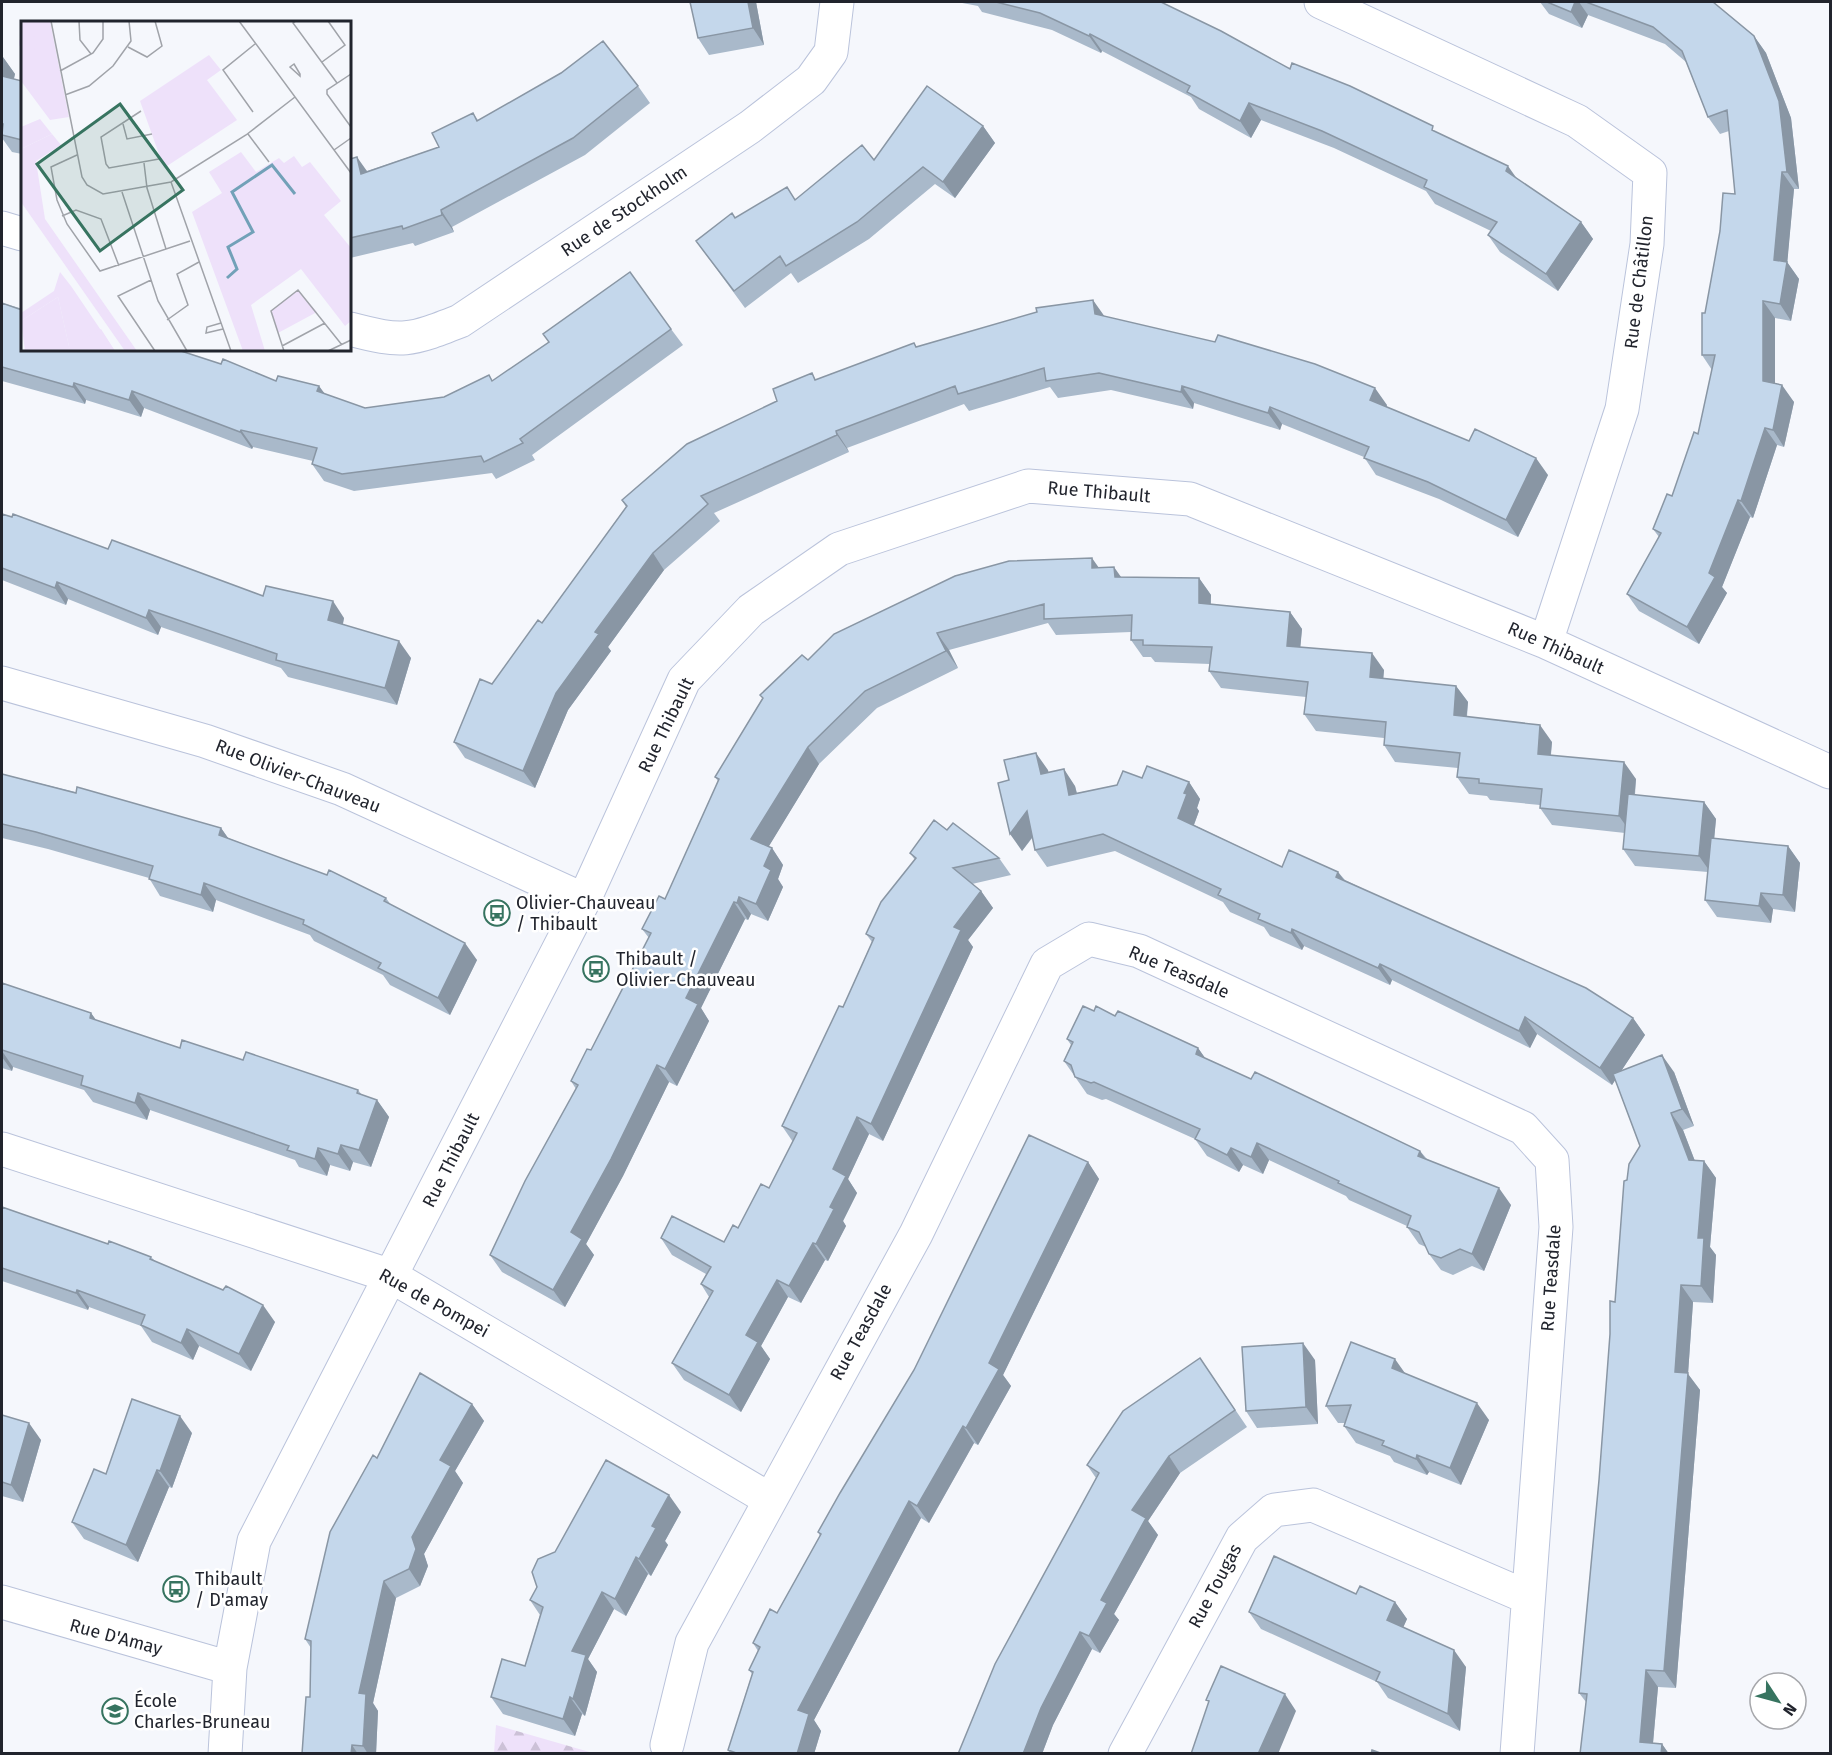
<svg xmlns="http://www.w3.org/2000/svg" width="1832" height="1755" font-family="'Fira Sans',sans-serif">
<defs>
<pattern id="forest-firs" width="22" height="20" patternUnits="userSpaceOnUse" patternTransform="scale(1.5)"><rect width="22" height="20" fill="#eee1fa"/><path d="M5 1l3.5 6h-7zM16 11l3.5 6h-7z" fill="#ccc1d7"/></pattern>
</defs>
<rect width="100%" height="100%" fill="#f5f7fc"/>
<path fill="url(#forest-firs)" d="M496,1725l97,28h-99z"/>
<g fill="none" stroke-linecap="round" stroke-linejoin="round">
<g stroke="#bac3db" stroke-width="35">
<path id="minor" d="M1321,2l256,119 73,52 -3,71 -25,165 -76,233
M2,228l20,6
M350,329c53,14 59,12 110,-8l290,-194 61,-47 20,-28 6,-50
M2,683l203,58 137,48 242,111
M2,1149l389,127 378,223
M2,1602l228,66
M667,1745l25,-102 224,-409 131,-270 42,-25 50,12 384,177 29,32 4,67 -39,527
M225,1754l5,-86 24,-127 330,-641 100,-220 67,-70 88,-61 189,-63 162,13 356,143 284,130
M1125,1754l117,-216 32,-28 39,-5 214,92"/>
</g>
<use href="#minor" stroke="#fff" stroke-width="33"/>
</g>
<path fill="#a9b9ca" d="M756,2l8,43 -55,10 -11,-17z
M957,2h204l129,67 148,64 78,45 65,44 12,17 -35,52 -58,-39 -12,-17 3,-4 -56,-27 -9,-13 -92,-43 -73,-28 -10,18 -52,-29 -8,-12 -89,-46 -1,2 -49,-23 -70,-18 -4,-6z
M1540,2h173l41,34 12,17 25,65 8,71h-5l-7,73 12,17 -8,42 -16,-3v66l19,18 -10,45 -7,-2 -24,73 -3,-1 -28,70 5,6 -28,51 -60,-33 -12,-17 32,-57 -6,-8 19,-33 26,-62 14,-64 -10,-15 3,-42 30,-119 -6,-63 -9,3 -12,-17 -22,-55 -21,-18 -77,-29 -6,13 -33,-14z
M2,56l13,18 -1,5 8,2v73l-10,-2 -10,-14z
M638,86l12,17 -65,52 -133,72 2,5 -39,14 -2,-3 -63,15v-99l17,12 72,-24 34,-34 5,7z
M983,126l12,17 -40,55 -20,-14 -66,55 -71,44 -7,-10 -46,35 -49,-67 39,-23 60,-19 79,-39z
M2,303l274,78 43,5 5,8 41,14 79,-11 45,-22 4,6 178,-52 12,16 -151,110 3,5 -39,19 -4,-6 -138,18 -30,-10 -12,-17 1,-3 -60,-14 -1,2 -108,-41 -3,9 -55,-17 -1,4 -83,-23z
M1105,317l282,88 -1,2 162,68 -30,62 -79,-38 -63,-24 -12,-18 -82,-33 -2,6 -86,-27 -1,6 -82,-19 -53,8 -8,-11 -81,24 -5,-7 -117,44 2,4 -135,61 6,8 -56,49 -56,77 3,4 -43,59 -33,78 -70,-30 -11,-16 38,-58 50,-61 84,-116 -4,-7 155,-99 35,-28 4,7 101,-33z
M2,514l106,35 155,47 81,22 -1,6 68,34 -14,47 -109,-28 -7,-9 -120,-41 -3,8 -90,-36 -2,6 -64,-25z
M1098,568l23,9 78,1 12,17v9l79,8 12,17 -2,18 84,23 -1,9 73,7 12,16 -1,15 85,25 -1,13 85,24 -1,16 69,7 12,17 -2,20 74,7 12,17 -5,49 -22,-3 -2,14 -54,-6 -12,-17 3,-28 -73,-6 -12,-17 2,-16 -73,-8 -12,-17v-3l-50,-5 -3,-4 -18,-2 -12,-17 1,-9 -63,-6 -11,-17v-7l-68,-7 -12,-17 2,-17 -85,-9 -12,-17 1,-7 -55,-2 -4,-5h-8l-12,-17v-8l-75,3 -8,-12 -99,27 9,18 -81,40 -58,56 -51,83 4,1 11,17 -5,14 5,8 -15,34 -17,-7 -3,6 -3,-1 -44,89 8,13 -32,65 -8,-4 -46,94 -37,68 8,11 -29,52 -63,-35 -12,-17 86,-166 -5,-8 20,-31 58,-112 -7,-9 23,-30 53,-118 -3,-4 48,-79 -3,-3 48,-35z
M1048,770v2l27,14 2,7 40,-8 25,-7 47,4 11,17 -3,9 2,3 -5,14 88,42 56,5 7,8 288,138 12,17 -24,36 53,1 20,54 -11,4 12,31h9l12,17 -6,69 6,8 -3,48 -20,-1 -5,72 12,16 -24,298 -18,-1 -5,56 9,1 7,10h-89l6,-52 -7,-9 48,-513 13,-34 -25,-66 -3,5 -75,-51 -7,14 -138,-68 -2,5 -86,-39 -2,4 -32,-14 -6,-9 -34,-15 -7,-10 -108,-51 -68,16 -12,-17 -2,-13 -11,14 -13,-71z
M2,774l219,54 7,10 158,60 5,7 86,55 -27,55 -60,-30 -7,-10 -69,-34 -4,-6 -94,-35 -3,12 -53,-16 -11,-18 -101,-29 -46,-11z
M947,830l52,28 12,17 -39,9 9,7 12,17 -25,32 5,7 -90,194 -14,-7 -21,45 9,14 -14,28 3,5 -18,35 -3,-1 -24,43 -13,-6 -27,49 9,13 -29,53 -57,-32 -12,-17 37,-66 -8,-13 5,-10 -34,-19 -11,-17 63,4 14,-14 31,-40 24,-46 -11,-16 61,-119 29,-65 -6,-8 49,-74 -5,-7z
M2,983l89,30 5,7 84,28 63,12 115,30 4,5 15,5 12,17 -18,50 -18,-5 -3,9 -20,-6 -3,11 -28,-9 -4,-7 -145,-50 -3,10 -54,-18 -9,-12 -71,-23 -1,4 -10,-3z
M1094,1011l21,5 83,32 7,10 46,21 169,72 7,8 84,46 -27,66 -12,-5 -19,9 -12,-5 -12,-16 -3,-7 -7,-3 -12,-17v-1l-58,-26 -3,-4 -77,-36 -6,14 -20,-9 -4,7 -32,-16 -12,-17 -89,-40 -4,1 -15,-6 -23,-33 7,-16 -4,-6z
M1088,1162l11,17 -96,196 8,11 -33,59 -4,-2 -45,80 -8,-5 -107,202 7,11 -7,23h-84l-2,-4 24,-76 -3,-4 9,-19 -5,-8 24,-30 43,-77 -2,-4z
M2,1207l106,37 43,13 4,4 120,61 -24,49 -52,-25 -6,14 -41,-18 -11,-16 -52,-19 -1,3 -86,-29z
M1200,1358l47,69 -67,46 -32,48 10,14 -44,79 5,6 -19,33 -8,-4 -39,76 -11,29h-84l138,-276 -9,-13z
M1315,1360l3,64 -61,4 -11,-17z
M1406,1374l83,46 -28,65 -32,-13 -2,3 -33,-13 -4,-6 -34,-13 -12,-17 1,-3h-7l-12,-17z
M472,1404l12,17 -29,50 8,12 -39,71 4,12 -8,20 -24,12 -23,105 5,8 -2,43h-74l8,-57 1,-49 -6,-9 72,-181z
M2,1415l39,25 -18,62 -21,-6z
M192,1433l-20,55 -3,-1 -31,75 -54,-23 -12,-17 34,-48z
M681,1512l-16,29 3,4 -17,31 -3,-2 -22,42 -12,-7 -26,50 9,13 -12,44 -3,-2 -7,22 -72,-22 -12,-17 34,-31 15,-51 -10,-15z
M1356,1594l39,8 12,17 -4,8 63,40 -6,64 -72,-33 -11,-16 -116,-53 -12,-17z"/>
<path fill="#8996a4" d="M748,2h8l8,43 -11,-17z
M1575,2h4l9,13 -6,13 -11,-16z
M1090,34l12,17 -1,2 -12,-17z
M1754,36l12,17 25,65 8,71 -12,-17z
M3,57l12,17 -5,19 -8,-13v-16z
M1249,103l12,17 -10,18 -11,-17z
M983,126l12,17 -40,55 -12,-16z
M357,157l12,17h-8z
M1508,166l12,17 -14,-12z
M1782,172l12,17 -7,77v-4l12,17 -8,42 -11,-17 -6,-44z
M441,210l11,17 2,5 -12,-17z
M1581,222l12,17 -35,52 -12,-17z
M1093,300l12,17 -10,-3z
M1763,301l12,17v80l-12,-17z
M74,383l12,17 -1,4 -12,-17z
M1782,385l12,17 -10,45 -11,-17z
M319,386l12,16 -14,-11z
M1182,386l12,17 -1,6 -12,-17z
M1375,388l12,17 -5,12 -12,-17z
M132,391l12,17 -3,9 -12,-17z
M1270,407l12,17 -2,6 -12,-17z
M1765,428l12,17 -24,73 -12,-17z
M241,430l12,17 -1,2 -12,-17z
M836,431l11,17 2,4 -12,-17z
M1536,458l12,17 -30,62 -12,-17z
M1738,500l12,17 -28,70 5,6 -28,51 -12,-17z
M653,553l11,17 -56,77 3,4 -43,59 -33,78 -12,-17 33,-78 39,-61z
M1092,558l12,17 -12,-7z
M1114,567l12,17 -11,-7z
M1199,578l12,17 -1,25 -11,-17z
M57,582l11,17 -2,6 -11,-17z
M333,601l11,17 -4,19 -12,-17z
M149,610l12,17 -3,8 -12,-17z
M1290,612l12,17 -3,34 -12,-17z
M937,633l12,17 9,18 -12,-17z
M399,641l12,17 -14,47 -12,-17z
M1372,653l12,17 -2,24 -12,-17z
M1456,686l12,16 -3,30 -11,-17z
M1540,725l12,17 -3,29 -11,-17z
M808,747l11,17 -56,92 -12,-17z
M1036,753l12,17 5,20 -12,-16z
M1624,762l12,17 -5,54 -12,-17z
M1064,769l11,17 6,26 -12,-17z
M1189,782l11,17 -3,9 2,3 -9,24 -12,-17 6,-25z
M1704,802l12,17 -5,54 -12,-17z
M1027,811l12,17 -17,23 -12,-17z
M221,828l12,17 -14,-10z
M1788,846l12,17 -5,49 -12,-17z
M772,848l11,17 -5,14 5,8 -15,34 -12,-17 8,-38z
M1338,872l12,16 -14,-11z
M204,883l12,17 -3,12 -12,-17z
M981,891l12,17 -25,32 5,7 -90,194 -12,-17 83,-197z
M1761,893l12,16 -2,14 -12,-17z
M739,897l12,17 -3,6 -11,-17z
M734,902l11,17 -44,89 8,13 -32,65 -12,-17 21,-71z
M1292,929l12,17 -2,4 -11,-17z
M465,943l12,17 -27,55 -12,-17z
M1380,964l12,16 -2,5 -12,-17z
M91,1013l12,17 -13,-12z
M1525,1017l12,17 -7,14 -11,-17z
M1633,1018l12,17 -33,50 -12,-17z
M1198,1048l12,17 -14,-11z
M2,1051l11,16 -1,4 -10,-14z
M1662,1055l12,17 20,54 -12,-17z
M657,1065l12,17 -46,94 -37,68 8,11 -29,52 -12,-17 18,-58z
M138,1093l12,17 -3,10 -12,-17z
M377,1100l12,17 -18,50 -12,-17z
M1671,1113l12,17 18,47 -12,-17z
M857,1117l12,17 -21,45 9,14 -14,28 3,5 -18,35 -12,-17 14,-37 3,-38z
M1257,1143l12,17 -6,14 -12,-17z
M341,1145l12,17 -3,9 -12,-17z
M318,1148l12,17 -3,11 -12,-17z
M1231,1148l12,17 -4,7 -12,-17z
M1420,1151l12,17 -14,-12z
M1704,1161l12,17 -6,69 6,8 -3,48 -12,-17 -3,-48z
M1088,1162l11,17 -96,196 8,11 -33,59 -12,-17 23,-65z
M1499,1188l12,17 -27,66 -12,-17z
M813,1243l12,17 -24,43 -12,-17z
M777,1280l11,17 -27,49 9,13 -29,53 -12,-17 17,-60z
M1681,1285l12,17 -5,72 12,16 -24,298 -12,-17 11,-299z
M77,1290l12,17 -1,3 -12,-17z
M263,1305l12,17 -24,49 -12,-17z
M187,1329l12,17 -6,14 -12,-17z
M1303,1343l12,17 3,64 -12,-17z
M1395,1359l12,17 -15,-8z
M1477,1403l12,17 -28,65 -11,-17z
M472,1404l12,17 -29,50 8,12 -39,71 4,12 -8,20 -11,-17 3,-32 28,-77z
M180,1416l12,17 -20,55 -12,-17z
M29,1423l12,17 -18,62 -12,-17z
M963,1426l11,17 -45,80 -12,-17z
M1417,1455l12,17 -2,3 -11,-16z
M1169,1456l11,17 -32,48 10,14 -44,79 5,6 -19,33 -11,-17 12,-36 31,-90z
M157,1470l12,17 -31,75 -12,-17z
M669,1495l12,17 -16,29 3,4 -17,31 -12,-17 13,-33z
M909,1501l12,17 -107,202 7,11 -7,23h-17l1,-44z
M636,1557l12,17 -22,42 -11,-17z
M384,1581l12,17 -23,105 5,8 -2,43h-8l-5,-8 -4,-53z
M602,1592l12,17 -26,50 9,13 -12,44 -12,-17 -1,-48z
M1395,1602l12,17 -8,18 -12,-17z
M1080,1632l12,17 -39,76 -11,29h-19l18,-46z
M1454,1650l12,17 -6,64 -12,-17z
M1646,1670l12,17 -6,67 -12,-12z
M1285,1694l11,17 -18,43h-20z
M570,1697l12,17 -7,22 -12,-17z
M1662,1744l7,10h-8z
M352,1745l6,9h-7z"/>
<path fill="#c4d7eb" stroke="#8996a4" stroke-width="1.5" d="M690,2h58l5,26 -55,10z
M996,2h165l60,29 69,38 2,-6 58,23 83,40 -1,4 76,36 -2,5 75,51 -35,52 -58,-39 9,-13 -73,-35 3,-7 -105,-49 -73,-28 -9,18 -53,-29 3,-6 -100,-52 -1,2 -49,-23z
M1547,2h28l-4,10z
M1586,2h127l41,34 25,65 8,71h-5l-8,88 13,2 -7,42 -17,-3v80l19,4 -9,45 -8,-2 -24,73 -3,-1 -29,73 6,4 -28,50 -60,-33 34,-61 -8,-4 14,-35 5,2 22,-64 4,2 17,-79h-13v-42h3l15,-82 3,-38 12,1 -8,-84 -19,7 -26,-66 -29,-24z
M603,41l35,45 -65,52 -132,72 1,5 -39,14 -1,-3 -52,12v-79l7,-2 4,17 78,-27 -7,-14 41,-20 4,8 84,-48z
M2,76l20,5v59l-20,-5 1,-11h-1z
M927,86l56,40 -40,56 -20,-15 -66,55 -71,44 -6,-10 -46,35 -38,-50 36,-28 3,5 52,-31 8,13 67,-55 12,15z
M630,272l41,57 -151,110 3,4 -39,19 -3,-6 -139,18 -30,-10 5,-16 -76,-18 -1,2 -108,-41 -3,9 -55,-17 -1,4 -71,-20v-64l20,7v40h156l43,14 2,-5 53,22 2,-5 41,10 -2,5 48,17 79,-11 45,-22 3,6 57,-39 -6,-8z
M1093,300l2,14 120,28 3,-7 97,29 60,24 -5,12 99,41 6,-12 61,29 -30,62 -78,-38 -64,-24 5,-11 -99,-40 -2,6 -86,-27 -1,6 -82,-19 -53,8 -2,-13 -86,26 -3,-8 -119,45 1,4 -136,61 7,8 -55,49 -58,79 4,2 -43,59 -33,78 -69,-29 26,-63 12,5 46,-64 4,3 85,-117 -5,-6 65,-56 90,-43 -4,-12 39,-16 3,7 99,-37 2,4 121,-35 -1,-4z
M2,514l10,3 1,-3 95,35 4,-9 151,56 3,-10 67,15 -5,19 71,21 -14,47 -109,-28 1,-6 -128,-44 -3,8 -89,-36 -2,6 -53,-20z
M1092,558v10l22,-1 1,10 84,1v25l91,9 -3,34 85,7 -2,24 86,9 -2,29 86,10 -2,29 86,8 -5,54 -79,-8 2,-19 -63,-6v-4l-22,-2 3,-24 -76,-8 2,-23 -82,-8 4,-32 -99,-11 3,-24 -69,-2v-5h-12l1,-25 -88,4v-15l-107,29 9,18 -81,40 -57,56 -57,92 21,9 -8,18 7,4 -15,34 -17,-7 -2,6 -3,-1 -48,96 12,6 -33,65 -8,-4 -46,94 -40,73 11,7 -29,51 -63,-35 35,-74 53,-96 -7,-4 16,-32 4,1 60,-117 -9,-4 17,-33 6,3 54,-120 -4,-2 48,-79 -3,-3 42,-40 6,5 26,-26 121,-58 54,-15z
M1036,753l5,21 23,-5 5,26 48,-10 6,-14 19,7 5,-12 42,16 -5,11 3,1 -9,24 104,49 7,-17 49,22 -2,5 250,111 47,30 -33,50 -75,-51 -6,14 -139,-67 -2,4 -86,-39 -1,4 -33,-14 2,-5 -42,-19 3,-6 -118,-55 -68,16 -8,-39 -17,23 -12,-51 11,-3 -5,-20z
M2,774l74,19 1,-6 144,41 -2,7 108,40 2,-5 57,28 -2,3 81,42 -27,55 -60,-30 3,-5 -78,-39 1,-4 -100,-37 -3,12 -52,-16 4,-13 -117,-34 -34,-8z
M1628,794l76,8 -5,54 -76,-7z
M934,820l13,10 6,-7 46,35 -46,10 28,23 -27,36 7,3 -90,194 -14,-7 -24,52 13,7 -16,31 4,2 -18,35 -3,-1 -24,43 -12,-6 -31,55 12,7 -29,53 -57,-32 41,-72 -12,-7 10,-17 -50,-29 11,-22 52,26 9,-17 5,3 23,-44 8,4 28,-55 -15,-7 57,-120 4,1 31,-69 -8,-4 15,-32 35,-44 -6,-5z
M1711,838l77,8 -5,49 -22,-2 -2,13 -54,-6z
M2,983l89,30 -1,5 90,30 2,-8 61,20 3,-8 112,38 -1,3 20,7 -18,50 -18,-5 -3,9 -20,-6 -3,11 -28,-9 2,-4 -151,-53 -3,10 -54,-18 2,-9 -81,-26z
M1083,1006l11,5 2,-5 19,10 3,-5 80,37 -2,6 55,25 4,-7 165,79 -2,5 81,32 -27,66 -12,-5 -19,9 -12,-4 -10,-22 -12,-5 4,-11 -73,-33 1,-2 -82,-38 -6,14 -20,-9 -4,7 -32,-16 5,-10 -106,-47 -3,1 -16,-6 -4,-12 -7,-4 9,-19 -6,-3z
M1662,1055l20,54 -11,4 18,47 15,1 -6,77h6l-3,48 -20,-1 -6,87 13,1 -24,298 -18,-1 -6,72 22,2 -1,10h-81l7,-60 -8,-1 20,-213 11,-146v-33l5,1 9,-121 3,-1 2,-16 11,-18 -27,-72z
M1029,1135l59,27 -99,201 10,6 -33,59 -3,-2 -46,80 -8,-5 -111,209 11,4 -12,40h-58l-11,-4 25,-78 -4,-2 11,-23 -7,-4 17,-34 7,4 44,-79 -3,-2 22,-39 74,-123z
M2,1207l106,37 1,-3 42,16 -1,2 73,31 3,-4 37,19 -24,49 -52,-25 -6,14 -40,-18 4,-10 -68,-25 -1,3 -74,-25z
M1351,1342l44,17 -3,9 85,35 -27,65 -33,-13 -1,4 -34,-14 2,-4 -40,-15 7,-21 -25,1z
M1303,1343l3,64 -60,4 -4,-64z
M1200,1358l35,52 -66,46 -37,54 14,8 -45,82 6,3 -18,33 -9,-4 -39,76 -18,46h-65l37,-90 104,-191 -12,-8 36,-54z
M420,1373l52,31 -32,56 11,6 -39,71 4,12 -7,20 -25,12 -25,112 7,1 -3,52 -11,-1 -1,9h-49l4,-57h4l1,-56 -6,-2 25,-107 43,-77 4,3z
M132,1399l48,17 -20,55 -3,-1 -31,75 -54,-23 22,-53 12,5z
M2,1415l27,8 -18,62 -9,-3z
M606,1460l63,35 -17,31 4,2 -17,31 -3,-2 -21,42 -13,-7 -30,59 14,4 -13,44 -3,-2 -7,22 -72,-22 11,-38 23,7 18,-59 -13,-7 7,-13 -5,-15 6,-13 17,-7z
M1274,1556l82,38 4,-8 35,16 -8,18 67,30 -6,64 -72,-33 4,-9 -131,-60z
M1221,1666l64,28 -27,60h-67l18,-53 -3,-1z
M1372,1750l11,4h-12z"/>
<defs>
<g id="bus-ring" transform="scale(1.35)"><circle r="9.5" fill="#fff" stroke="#377460" stroke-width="1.5"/><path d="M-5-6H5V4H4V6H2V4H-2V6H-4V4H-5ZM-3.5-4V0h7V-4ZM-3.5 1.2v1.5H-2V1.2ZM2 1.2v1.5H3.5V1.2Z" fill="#377460"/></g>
<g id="school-ring" transform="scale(1.35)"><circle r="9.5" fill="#fff" stroke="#377460" stroke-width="1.5"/><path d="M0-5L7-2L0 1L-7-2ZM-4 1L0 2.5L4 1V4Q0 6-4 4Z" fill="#377460"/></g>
</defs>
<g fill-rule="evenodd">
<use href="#bus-ring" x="497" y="913"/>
<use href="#bus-ring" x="596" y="969"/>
<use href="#bus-ring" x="176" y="1589"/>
<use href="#school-ring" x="115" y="1711"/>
</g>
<g text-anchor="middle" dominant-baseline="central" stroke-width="5" stroke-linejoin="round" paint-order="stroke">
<g font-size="18" fill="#21242d" stroke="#fff">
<text transform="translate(624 211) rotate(-34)">Rue de Stockholm</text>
<text transform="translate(1639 282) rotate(-83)">Rue de Châtillon</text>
<text transform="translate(1099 492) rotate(5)">Rue Thibault</text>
<text transform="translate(1556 648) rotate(24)">Rue Thibault</text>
<text transform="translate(666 725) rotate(-64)">Rue Thibault</text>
<text transform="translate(298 776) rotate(21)">Rue Olivier-Chauveau</text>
<text transform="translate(1179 972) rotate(23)">Rue Teasdale</text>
<text transform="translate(451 1160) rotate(-63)">Rue Thibault</text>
<text transform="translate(1551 1278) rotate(-86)">Rue Teasdale</text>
<text transform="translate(434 1303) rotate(29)">Rue de Pompei</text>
<text transform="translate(861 1332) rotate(-61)">Rue Teasdale</text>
<text transform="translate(1215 1586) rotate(-62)">Rue Tougas</text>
<text transform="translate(116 1637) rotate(15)">Rue D'Amay</text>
</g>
<g font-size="18" fill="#21242d" stroke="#fff" text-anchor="start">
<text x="516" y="903">Olivier-Chauveau<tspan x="516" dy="21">/ Thibault</tspan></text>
<text x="616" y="959">Thibault /<tspan x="616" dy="21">Olivier-Chauveau</tspan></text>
<text x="195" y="1579">Thibault<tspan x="195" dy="21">/ D'amay</tspan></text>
<text x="134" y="1701">École<tspan x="134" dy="21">Charles-Bruneau</tspan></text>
</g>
</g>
<g transform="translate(21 21)">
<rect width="330" height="330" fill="#f5f7fc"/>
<path d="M31,113l9,11 -25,16 9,58 92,132h-12l-104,-149v-53zM37,276l12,54h-45l-4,-30z" fill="#eee1fa"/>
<path d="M188,34l12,15 -14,10 30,40 -73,48 -24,-67zM19,98l12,15 -31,15v-22zM220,131l15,20 23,-14 5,5 10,-7 8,11 8,-5 31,39 -17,14 27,33v73l-6,5 -44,-57 -50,36 14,46h-22l-51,-139 30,-19 -13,-21zM39,251l11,14 44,65h-45l-12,-54 -37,24v-8l33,-22z" fill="#eee1fa"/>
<path d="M0,0h29l19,96 -19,3 -29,-39zM277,269l19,22 -39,21 -7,-22zM80,308l14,22h-51z" fill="#eee1fa"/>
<path d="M-2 22a9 9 0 1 1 18 0a9 9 0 1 1-18 0Z" fill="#eee1fa"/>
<path fill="none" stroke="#72a1b8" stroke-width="3" d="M206,257l10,-9 -9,-22 25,-15 -21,-40 40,-27 23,29"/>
<path fill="none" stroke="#a0a3a9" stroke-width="1.5" d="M30,0l31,156 5,8 16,9 68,-12 75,-47 49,-38M58,0l1,19 11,14M218,0l112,152M275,0l-3,2 44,60M107,26l19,10 15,-11 -7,-25M301,41l23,-17 -17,-24M273,43l6,10v2l-10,-9zM39,50l33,-18 10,-14v-18M330,53l-24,16v4l24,33M44,74l24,-9 24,-20 18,-25 -2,-20M120,90l-40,26 5,27 3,4 50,-9M232,91l-30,-42 32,-26M102,103l4,15 25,-5M227,113l21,28M313,129l17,-12M56,134l-26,12 6,33 10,24 33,47 90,-30M123,142l3,25 19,61M150,161l60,169M101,171l36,109 29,50M41,195l14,-6 25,9 18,47M130,259l-33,16 37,55M146,299l21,-15 -11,-31 22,-12M200,302l-14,4 -1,6 17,-4M261,325l43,-23M263,330l-13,-40 27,-21 44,55M307,330l23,-11"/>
<path fill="#377460" fill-opacity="0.15" stroke="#377460" stroke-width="3" d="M99,83l63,86 -83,61 -63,-87z"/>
<rect width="330" height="330" fill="none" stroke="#21242d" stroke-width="3"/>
</g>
<rect width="1832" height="1755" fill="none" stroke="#21242d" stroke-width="6"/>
<g transform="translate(1778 1701) rotate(126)"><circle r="28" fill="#ffffff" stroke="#a6a7ab" stroke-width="1.5"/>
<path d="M0-4.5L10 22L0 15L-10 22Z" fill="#377460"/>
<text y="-9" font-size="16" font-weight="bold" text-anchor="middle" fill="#21242d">N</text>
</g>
</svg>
